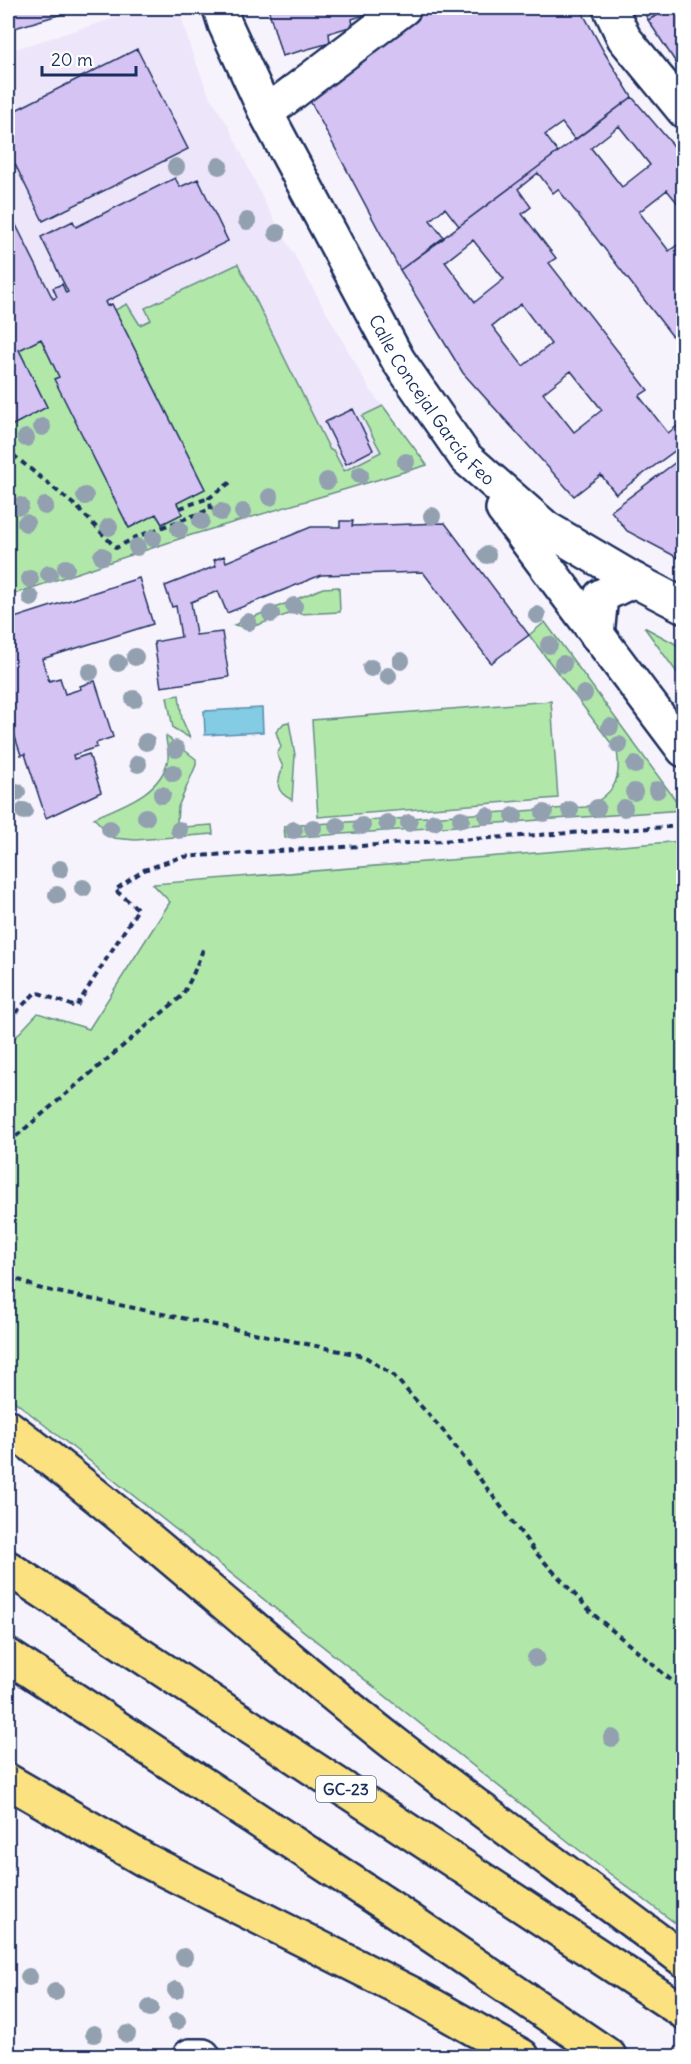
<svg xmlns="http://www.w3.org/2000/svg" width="691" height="2064" font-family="Delius,sans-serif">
<rect width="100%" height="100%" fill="#f7f3fd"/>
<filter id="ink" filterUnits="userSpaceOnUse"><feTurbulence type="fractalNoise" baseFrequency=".0167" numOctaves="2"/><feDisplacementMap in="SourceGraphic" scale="12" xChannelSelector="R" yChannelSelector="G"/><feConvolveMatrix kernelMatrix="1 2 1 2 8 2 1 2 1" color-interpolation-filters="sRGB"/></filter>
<g filter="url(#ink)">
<path fill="#ede5fa" d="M148,8h31l12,42 18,45 19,30 37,78 104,185 58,77 -239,71 -180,60v-545z"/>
<path fill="#b1e8aa" stroke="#668c84" stroke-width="1.5" d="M238,264l92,186h3l11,21 37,-19 -19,-36 21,-10 44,59 -239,71 -180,60v-177l3,7 36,-19 -28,-57 22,-11 18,38 -4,2 74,149 27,-14 6,10 20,-10 -5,-11 28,-14 -90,-179 12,-6 13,21 11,-5 -6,-12z
M339,587l1,25 -40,2v-4l-51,18 -15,-3 89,-37z
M545,622l138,188 -398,28 -1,-12 302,-19c27,-12 36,-26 31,-56l-88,-116z
M644,627l39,21v33z
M179,695l3,24 8,19 -17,-10 -6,-31z
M551,701l7,97 -240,19 -6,-97z
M289,722l6,33 -3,45c-18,-9 -15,-17 -9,-33l-6,-13 4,-7 -5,-15 8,-9z
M166,736l30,23v6l-18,42 -1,15 6,5 29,-2 1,9 -78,6 -22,-2 -19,-20c28,-13 67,-24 74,-59 1,-7 -2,-16 -2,-23z
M683,841h1l-1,1088 -94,-71 -581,-462v-351l30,-32 51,16 81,-127 -17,-18z"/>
<path fill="#83cce3" stroke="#598dae" stroke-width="1.5" d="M262,708l1,24 -58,3 -1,-24z"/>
<path fill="#d5c3f4" stroke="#1b2f5e" stroke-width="1.5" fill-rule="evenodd" d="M8,8h74l-74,22z
M268,8h105v1l-9,2v4l-12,4 1,7 -24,7 1,10 -48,13z
M430,8h150l24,44 28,45 -57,43 -13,-17 -17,12 13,17 -99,74 -14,-18 -15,12 14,18 -44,32 -92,-173z
M642,8h24l1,2 -19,10z
M672,8h12v67l-36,-55z
M137,49l51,100 -145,72 -35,-71v-36z
M632,97l52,61v53l-17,-21 -28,22 30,39 15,-11v111l-126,-162 -5,4 -15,-20 -20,16 13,18 -9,7 34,44 -7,5 99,127 -9,6 29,37 16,-12v23l-68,50 -15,-19 -27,21 -111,-123 -63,-103zM619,126l31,39 -28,22 -31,-39zM473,240l31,39 -29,23 -30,-40zM521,304l30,40 -28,22 -31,-40zM571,371l31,39 -28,22 -31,-39z
M175,178l5,9 18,-8 30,62 -123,61 2,4 5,-2 93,185 -28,14 5,11 -20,10 -6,-10 -27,14 -75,-149 5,-2 -18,-38 -22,11 28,57 -36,19 -3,-7v-210l45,90 4,-2 -4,-9 9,-4 4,9 2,-1 -27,-55 32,-16 3,6z
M353,409l20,41 -27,14 -21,-42z
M684,456v105l-57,-30 -16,-20z
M340,521h13l-1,5 93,-3 84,112 -38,28 -68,-91 -102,3 -94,38 -9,-22 -27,11 5,33 26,-3 7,45 -68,10 -7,-45 27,-5 -5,-31 -4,1 -7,-21 51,-20 -2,-6 10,-4 2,6 85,-35h29z
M139,578l14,46 -111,35 7,22 11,-3 5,16 16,-5 -1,-3 15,-5 18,56 -17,6 1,4 -24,8 1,4 15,-5 12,38 -55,26 -21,-64 -4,1 -12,-36 2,-1 -3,-11v-87z"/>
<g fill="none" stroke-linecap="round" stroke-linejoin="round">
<g stroke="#1b2f5e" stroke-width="38">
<g id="street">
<path id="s1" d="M220,8l5,16 41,89 132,247 68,98 80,70 88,52 50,26"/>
<path d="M610,8l14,30 60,73"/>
<path d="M266,113l138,-105"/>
<path d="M503,509l181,241"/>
<path d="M597,635l4,-39 33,-16"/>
<path d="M190,2056h13"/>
</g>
</g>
<g stroke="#1b2f5e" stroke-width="38">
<path id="highway" d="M8,1427c130,97 250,209 378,310 97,76 199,148 298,223
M8,1568l676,444
M8,1656l382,251 219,149
M8,1781l137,79 269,135 108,61"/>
</g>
<path stroke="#1b2f5e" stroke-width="4" stroke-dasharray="6 4.5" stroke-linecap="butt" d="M8,446l4,8 66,54 38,40 20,-11 75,-28 -2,-11 22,-16
M180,508l29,-10
M8,1020l28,-28 40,15 62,-98 -23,-19 29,-20 37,-13 503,-31
M8,1143l174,-147 10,-19 12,-30
M8,1275l30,13 326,68 30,20 51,57 92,121 56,60 91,77"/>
<use href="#street" stroke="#fff" stroke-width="33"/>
<use href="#highway" stroke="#fbe180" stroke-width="33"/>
</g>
<g fill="#92a0b0">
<circle cx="219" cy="166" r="9"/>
<circle cx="176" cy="167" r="9"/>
<circle cx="247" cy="221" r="9"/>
<circle cx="277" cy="233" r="9"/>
<circle cx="42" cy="427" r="9"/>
<circle cx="26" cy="438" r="9"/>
<circle cx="406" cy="462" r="9"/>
<circle cx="360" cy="475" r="9"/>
<circle cx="327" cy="481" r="9"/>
<circle cx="85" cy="496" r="9"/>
<circle cx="270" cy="497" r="9"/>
<circle cx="20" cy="506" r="9"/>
<circle cx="45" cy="506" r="9"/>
<circle cx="221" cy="512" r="9"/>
<circle cx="243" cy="512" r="9"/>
<circle cx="432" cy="516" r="9"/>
<circle cx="201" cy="521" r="9"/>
<circle cx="26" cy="523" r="9"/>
<circle cx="109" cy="527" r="9"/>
<circle cx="179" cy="529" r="9"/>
<circle cx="153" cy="538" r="9"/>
<circle cx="137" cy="547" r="9"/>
<circle cx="487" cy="555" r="9"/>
<circle cx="102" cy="556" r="9"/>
<circle cx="66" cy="568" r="9"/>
<circle cx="49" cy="574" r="9"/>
<circle cx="30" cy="579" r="9"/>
<circle cx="31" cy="598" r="9"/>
<circle cx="294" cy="606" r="9"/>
<circle cx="271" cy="614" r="9"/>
<circle cx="537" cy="615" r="9"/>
<circle cx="248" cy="622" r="9"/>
<circle cx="549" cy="645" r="9"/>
<circle cx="135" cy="657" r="9"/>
<circle cx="401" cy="661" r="9"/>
<circle cx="118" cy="663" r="9"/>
<circle cx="563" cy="664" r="9"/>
<circle cx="371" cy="668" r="9"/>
<circle cx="90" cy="672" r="9"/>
<circle cx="388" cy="676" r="9"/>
<circle cx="584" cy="694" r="9"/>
<circle cx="134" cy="699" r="9"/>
<circle cx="610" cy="727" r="9"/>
<circle cx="146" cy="742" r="9"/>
<circle cx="619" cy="745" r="9"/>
<circle cx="176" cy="749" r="9"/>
<circle cx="138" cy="764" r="9"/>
<circle cx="635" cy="765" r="9"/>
<circle cx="173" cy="773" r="9"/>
<circle cx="657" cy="790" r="9"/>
<circle cx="17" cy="792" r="9"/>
<circle cx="634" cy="792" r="9"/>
<circle cx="162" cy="795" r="9"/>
<circle cx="597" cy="808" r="9"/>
<circle cx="624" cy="808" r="9"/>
<circle cx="570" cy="810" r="9"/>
<circle cx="24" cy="811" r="9"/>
<circle cx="544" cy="813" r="9"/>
<circle cx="487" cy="816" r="9"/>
<circle cx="514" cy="816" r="9"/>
<circle cx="146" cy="817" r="9"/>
<circle cx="461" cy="819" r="9"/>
<circle cx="434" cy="822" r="9"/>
<circle cx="387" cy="823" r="9"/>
<circle cx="409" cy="823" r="9"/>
<circle cx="337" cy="826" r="9"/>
<circle cx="362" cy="826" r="9"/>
<circle cx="313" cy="828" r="9"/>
<circle cx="110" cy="829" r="9"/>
<circle cx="179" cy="830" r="9"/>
<circle cx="294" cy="830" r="9"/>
<circle cx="60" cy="869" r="9"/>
<circle cx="83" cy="888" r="9"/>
<circle cx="57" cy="895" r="9"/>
<circle cx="536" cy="1658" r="9"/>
<circle cx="612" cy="1738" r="9"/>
<circle cx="184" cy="1957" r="9"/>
<circle cx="29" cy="1977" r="9"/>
<circle cx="176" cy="1990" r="9"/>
<circle cx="55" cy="1992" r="9"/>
<circle cx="150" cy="2008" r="9"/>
<circle cx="177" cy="2021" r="9"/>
<circle cx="94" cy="2034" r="9"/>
<circle cx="127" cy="2034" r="9"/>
</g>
</g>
<g text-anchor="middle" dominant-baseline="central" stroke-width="6" stroke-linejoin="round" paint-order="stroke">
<rect fill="#fff" stroke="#5f6d8e" stroke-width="1.5" x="316" y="1776" width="60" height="26" rx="4.5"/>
<g font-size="16" font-weight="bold" fill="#1b2f5e">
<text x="346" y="1789">GC-23</text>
</g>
<g font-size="18" fill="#1b2f5e" stroke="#fff">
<text stroke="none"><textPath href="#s1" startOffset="447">Calle Concejal García Feo</textPath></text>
</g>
</g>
<rect width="691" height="2064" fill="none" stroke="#fff" stroke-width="30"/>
<rect x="15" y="15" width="661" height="2034" fill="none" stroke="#1b2f5e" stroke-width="2" filter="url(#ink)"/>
<path d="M42 66v9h94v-9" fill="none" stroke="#1b2f5e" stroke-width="3"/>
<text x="51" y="66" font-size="18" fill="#1b2f5e" stroke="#ffffff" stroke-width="4.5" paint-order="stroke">20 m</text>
</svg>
